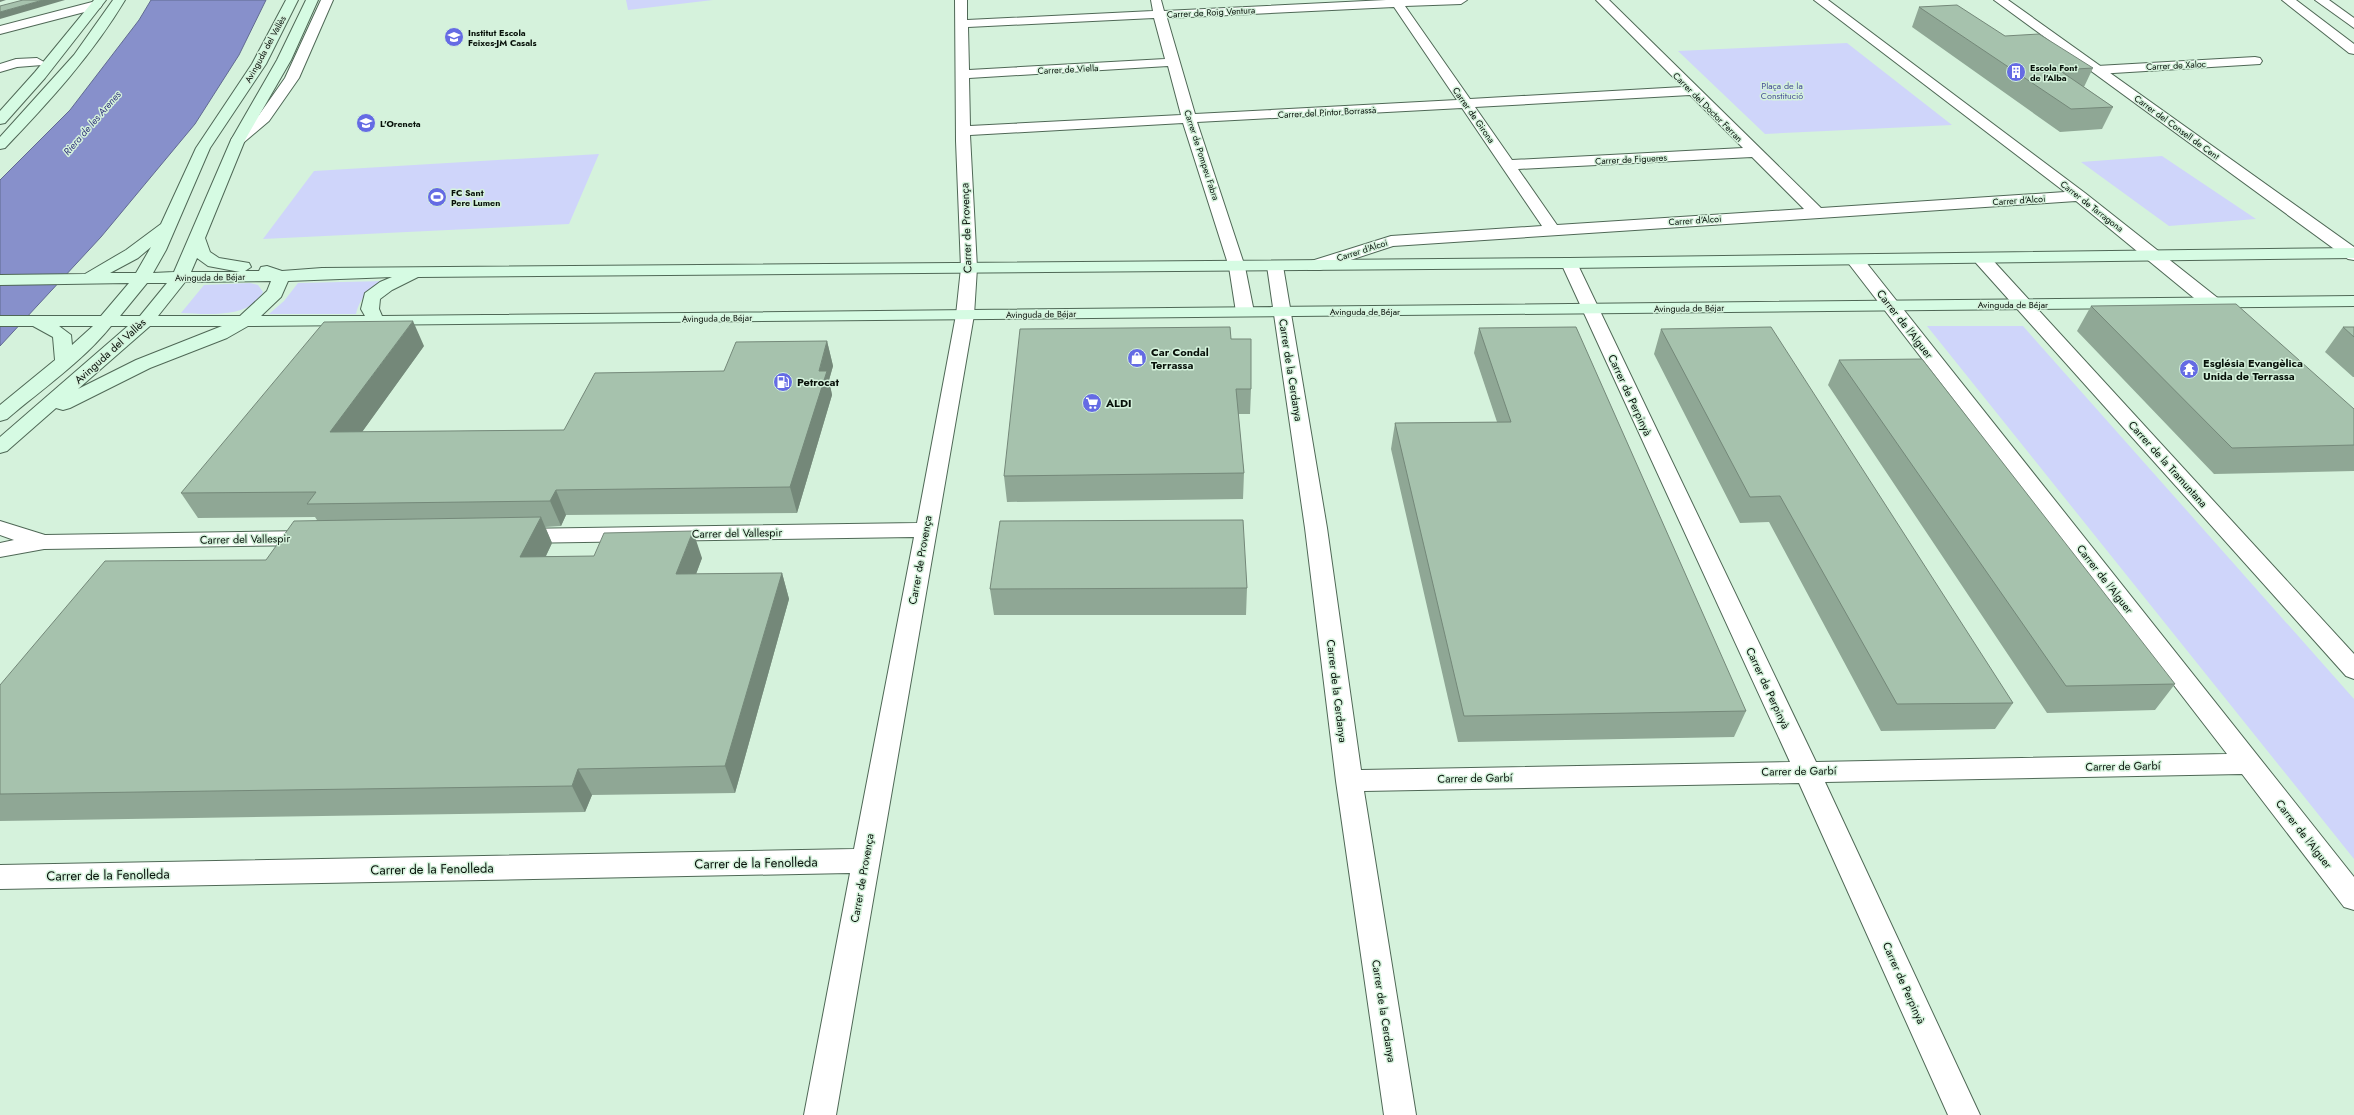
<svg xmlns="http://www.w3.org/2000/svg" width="2354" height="1115" font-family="Jost,sans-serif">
<rect width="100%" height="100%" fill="#d5f2dc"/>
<path fill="#cfd5fa" d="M626,0h87l-85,10z
M1847,43l105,82 -187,9 -87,-83z
M599,154l-30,70 -306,15 51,-68z
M2162,156l94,63 -87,7 -88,-64z
M386,281c-17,10 -25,14 -30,33h-87l15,-13 14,-18z
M250,283l8,2 5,7c-13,27 -57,22 -82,21l23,-28z
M1927,326h96l331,373v160z"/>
<path fill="#8790cb" stroke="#616a91" d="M151,0h115l-27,55 -44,69 -94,113 -101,109v-166l70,-70 69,-90z"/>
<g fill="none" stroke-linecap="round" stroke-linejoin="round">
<g stroke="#4f6856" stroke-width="2">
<path id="pedestrian" d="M2255,57l5,1 2,3 -2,3 -163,10 -7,-4 7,-4z"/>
</g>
<g stroke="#4f6856" stroke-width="2">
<path id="minor" d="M321,0h12l-34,78 -30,43 -26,22h-10l-2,-3 2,-3 26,-22 26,-37z
M955,0h12v20l186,-9 -2,-11h10l3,11 222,-11h81l-6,4 -56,2 65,93 213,-12 -87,-87h13l212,208 244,-16 -251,-192h14l257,193 153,121 -3,4 -6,1 -24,-12 -129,-106 -683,45 -73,24h-12l-2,-4 2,-4 83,-26 151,-10 -80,-118 -265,14 48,145 9,45 -3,4h-12l-3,-4 -7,-45 -46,-144 -213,12 7,133 -3,47 -138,800h-32l46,-242 -850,16v-24l854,-16 60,-312 -396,6 -8,-2 -3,-5 3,-5 8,-2 399,-6 39,-208 5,-47 -5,-127zM1394,7l63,93 -262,14 -28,-96zM1154,18l11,41 -196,11 -1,-43zM1168,66l13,49 -211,11 -1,-48zM1690,95l53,53 -231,12 -37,-53zM1752,157l52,52 -247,16 -39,-56z
M1994,0h14l346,247v13l-6,-1z
M2282,0h14l58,44v10l-5,-1z
M96,1l4,1 2,3 -2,3 -100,26v-8z
M37,58l7,4 -2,3 -25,2 -17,5v-8l16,-5z
M1982,254l6,1 366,399v25l-8,-3 -370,-413 -2,-4 2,-4z
M1855,255l6,1 493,621v33l-10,-3 -102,-133 -417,8 155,333h-32l-149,-332 -435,8 52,324h-32l-48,-334 -31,-253 -38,-262 2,-4h12l2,4 44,262 34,242 429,-8 -229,-499 2,-4h12l2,4 239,499 411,-8 -378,-490 -2,-4 2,-4z
M0,521l45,14 267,-4 8,2 3,5 -3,5 -8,2 -268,4 -44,8v-14l14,-3 -14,-5z"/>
</g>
<g stroke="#4f6856" stroke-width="2">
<path id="tertiary" d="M2315,0h14l25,18v10z"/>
</g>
<g stroke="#4f6856" stroke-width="2">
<path id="secondary" d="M94,0h12l-61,78 -40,45 -5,1v-13l35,-39z
M113,0h12c-33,55 -76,102 -120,148l-5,1v-12l74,-82z
M286,0h12l-32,64 -56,84 -44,102 -13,23 21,-1 57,-132 46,-80 29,-60h12l-27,60 -46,80 -40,98 5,14 9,6 30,5 2,4 -6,4h14l2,-4 6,-1 15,5 40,-3 1247,-10 785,-10v10l-785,10 -1151,9 -26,13 -12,9 -1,10 3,7 1972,-20v10l-2106,20 -21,12 -77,30 -80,40 -7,2 -7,-2 -49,43 -7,2v-16l128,-111h-17c-29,36 -69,63 -104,93l-7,2v-16l55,-45 -2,-23 -20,-11h-33v-10h101l28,-33 -129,2v-10l85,-1 41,-24 35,-26 35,-76 56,-84zM151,247l-15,26h-26l28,-15zM197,258l11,8 32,6h-49zM392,277l-12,5 -15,11 -4,16 4,7h-104l20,-19 7,-16zM271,281l-4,10 -27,25h-82l27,-34zM147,283h20l-27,33h-20zM59,326h34l-21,19 -1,-10zM150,326h72l-86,34 -58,29z"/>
</g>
<use href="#pedestrian" fill="#fff" fill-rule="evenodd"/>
<use href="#minor" fill="#fff" fill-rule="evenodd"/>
<use href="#tertiary" fill="#fff" fill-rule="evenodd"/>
<use href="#secondary" fill="#d6fbe3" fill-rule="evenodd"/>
</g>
<path fill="#8fa795" d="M1919,7l86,29 88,32 -9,19 29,20 -11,22 -42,3 -148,-105z
M2091,306l263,103v62l-140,3 -137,-143z
M2343,327h11v50h-1l-28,-25z
M1479,328l267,383 -12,26 -276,5 -67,-293 4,-26 102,-1 -23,-69z
M1661,329l352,374 -18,26 -114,2 -112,-209 -29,1 -86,-169z
M1231,339l20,50 -1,25h-12l6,59 -1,26 -236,3 -3,-26z
M827,341l6,25 -4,14 3,15 -35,118 -231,2 -5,11 -16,1 7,16 -6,13 156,2 -6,16 86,-1 7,26 -54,194 -143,2 -7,17 -585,9v-136l266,-125 51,-40 -2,-3 -117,1 -17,-25 243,-147 -62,86 202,-2 160,-59z
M1839,360l336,324 -20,26 -108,3 -219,-328z
M1247,588l-1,27h-252l-4,-26z"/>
<path fill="#748879" d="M0,0h6l-6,2z
M43,0h22l-65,19v-7z
M413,321l11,25 -80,111 -14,-25z
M827,341l6,25 -4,14 3,15 -35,118 -7,-26z
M556,490l10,25 -5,11 -11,-25z
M541,517l11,26 -19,40 -13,-26z
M693,531l9,27 -16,43 -10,-27z
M782,573l7,26 -54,194 -10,-27z
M578,769l14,26 -7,17 -13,-26z"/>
<path fill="#a6c2ad" stroke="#748879" d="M23,0h20l-43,12v-6z
M1957,5l48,31 34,-2 54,34 -34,2 54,37 -42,2 -152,-102z
M2236,304l118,105v36l-122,3 -141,-142z
M413,321l-83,111 234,-2 31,-57 129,-2 12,-29 91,-1 -8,30h8l-37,116 -234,3 -6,11 -243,3 9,-12 -135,1 143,-171z
M1230,327l1,12h20v50h-15l8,84 -240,3 16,-147z
M1576,327l170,384 -282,5 -69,-293 116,-1 -32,-94z
M1771,327l242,376 -116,1 -117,-208 -30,1 -89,-168z
M2343,327h11v10z
M1922,359l253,325 -109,2 -227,-326z
M541,517l-21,40 74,-1 10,-23 89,-2 -17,43 106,-1 -57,193 -147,3 -6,17 -572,8v-109l105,-124 161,-1 28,-39z
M1243,520l4,68 -257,1 10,-68z"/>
<defs>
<g id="school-disc" transform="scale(1)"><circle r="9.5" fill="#656be4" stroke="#d5f2dc"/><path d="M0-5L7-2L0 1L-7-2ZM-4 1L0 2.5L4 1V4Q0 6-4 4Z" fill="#fff"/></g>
<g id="building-disc" transform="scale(1)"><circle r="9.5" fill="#656be4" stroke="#d5f2dc"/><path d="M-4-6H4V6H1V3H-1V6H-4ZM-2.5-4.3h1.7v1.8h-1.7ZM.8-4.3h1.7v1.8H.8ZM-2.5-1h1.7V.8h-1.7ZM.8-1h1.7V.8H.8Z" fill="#fff"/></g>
<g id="stadium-disc" transform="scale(1)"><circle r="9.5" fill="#656be4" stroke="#d5f2dc"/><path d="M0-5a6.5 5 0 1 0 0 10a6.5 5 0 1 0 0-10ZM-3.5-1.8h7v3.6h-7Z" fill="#fff"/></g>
<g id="shop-disc" transform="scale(1)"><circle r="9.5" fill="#656be4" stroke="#d5f2dc"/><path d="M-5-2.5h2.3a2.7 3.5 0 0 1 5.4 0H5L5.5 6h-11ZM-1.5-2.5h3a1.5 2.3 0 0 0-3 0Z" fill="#fff"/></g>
<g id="temple-disc" transform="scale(1)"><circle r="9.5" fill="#656be4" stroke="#d5f2dc"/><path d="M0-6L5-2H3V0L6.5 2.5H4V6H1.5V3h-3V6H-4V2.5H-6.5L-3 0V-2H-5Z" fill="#fff"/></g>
<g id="fuel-disc" transform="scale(1)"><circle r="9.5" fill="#656be4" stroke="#d5f2dc"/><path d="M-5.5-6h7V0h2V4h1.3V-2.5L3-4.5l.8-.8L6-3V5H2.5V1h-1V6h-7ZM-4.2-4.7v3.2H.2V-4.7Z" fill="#fff"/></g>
<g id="supermarket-disc" transform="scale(1)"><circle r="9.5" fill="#656be4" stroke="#d5f2dc"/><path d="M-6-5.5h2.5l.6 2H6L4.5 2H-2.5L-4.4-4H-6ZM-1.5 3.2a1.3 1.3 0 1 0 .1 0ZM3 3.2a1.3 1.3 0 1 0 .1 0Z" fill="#fff"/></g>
</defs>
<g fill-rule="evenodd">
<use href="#school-disc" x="454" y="37"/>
<use href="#building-disc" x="2016" y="72"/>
<use href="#school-disc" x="366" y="123"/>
<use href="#stadium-disc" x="437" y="197"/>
<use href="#shop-disc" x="1137" y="358"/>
<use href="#temple-disc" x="2189" y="369"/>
<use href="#fuel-disc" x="783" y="382"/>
<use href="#supermarket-disc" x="1092" y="403"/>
</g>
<g text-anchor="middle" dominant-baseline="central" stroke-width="3" stroke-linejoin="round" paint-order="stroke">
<g font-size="9" fill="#071009" stroke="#d5f2dc">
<text transform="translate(1211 12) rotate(-3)">Carrer de Roig Ventura</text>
<text transform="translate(265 49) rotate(-61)">Avinguda del Vallès</text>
<text transform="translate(2176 65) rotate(-3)">Carrer de Xaloc</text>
<text transform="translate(1068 69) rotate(-3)">Carrer de Viella</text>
<text transform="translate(1708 107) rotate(45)">Carrer del Doctor Ferran</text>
<text transform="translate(1327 112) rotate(-3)">Carrer del Pintor Borrassà</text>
<text transform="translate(1474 115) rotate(55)">Carrer de Girona</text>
<text transform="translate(2177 127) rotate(36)">Carrer del Consell de Cent</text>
<text transform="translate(1202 155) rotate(72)">Carrer de Pompeu Fabra</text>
<text transform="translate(1631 159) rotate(-3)">Carrer de Figueres</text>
<text transform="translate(2019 200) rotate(-4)">Carrer d'Alcoi</text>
<text transform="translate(2092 206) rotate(38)">Carrer de Tarragona</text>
<text transform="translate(1695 220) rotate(-4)">Carrer d'Alcoi</text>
<text transform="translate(1362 250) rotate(-18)">Carrer d'Alcoi</text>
<text transform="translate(210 277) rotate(-1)">Avinguda de Béjar</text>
<text x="2013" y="304">Avinguda de Béjar</text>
<text transform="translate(1689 308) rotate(-1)">Avinguda de Béjar</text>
<text x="1365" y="311">Avinguda de Béjar</text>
<text transform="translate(1041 314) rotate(-1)">Avinguda de Béjar</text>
<text transform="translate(717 318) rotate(-1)">Avinguda de Béjar</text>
</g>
<g font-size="9" font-weight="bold" fill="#071009" stroke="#d5f2dc" text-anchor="start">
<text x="468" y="32">Institut Escola<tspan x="468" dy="10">Feixes-JM Casals</tspan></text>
<text x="2030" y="67">Escola Font<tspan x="2030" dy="10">de l'Alba</tspan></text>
<text x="380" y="123">L'Oreneta</text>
<text x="451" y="192">FC Sant<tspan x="451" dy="10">Pere Lumen</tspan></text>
</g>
<g font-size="9" fill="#484e97" stroke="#d5f2dc">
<text x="1782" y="85">Plaça de la<tspan x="1782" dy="10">Constitució</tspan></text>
</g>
<g font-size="10" font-style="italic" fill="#32347b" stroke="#d5f2dc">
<text transform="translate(92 123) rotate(-49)">Riera de les Arenes</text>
</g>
<g font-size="11" fill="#071009" stroke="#d5f2dc">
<text transform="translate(966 228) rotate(-92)">Carrer de Provença</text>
<text transform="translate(1905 324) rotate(52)">Carrer de l'Alguer</text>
<text transform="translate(110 351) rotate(-42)">Avinguda del Vallès</text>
<text transform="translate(1291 370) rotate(81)">Carrer de la Cerdanya</text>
<text transform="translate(1630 395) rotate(65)">Carrer de Perpinyà</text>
<text transform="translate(2168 464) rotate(48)">Carrer de la Tramuntana</text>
<text transform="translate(737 533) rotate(-1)">Carrer del Vallespir</text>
<text transform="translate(245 539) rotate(-1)">Carrer del Vallespir</text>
<text transform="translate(920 560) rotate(-80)">Carrer de Provença</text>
<text transform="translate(2105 579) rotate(52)">Carrer de l'Alguer</text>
<text transform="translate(1768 688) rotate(65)">Carrer de Perpinyà</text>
<text transform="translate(1337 691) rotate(83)">Carrer de la Cerdanya</text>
<text transform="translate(2123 766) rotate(-1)">Carrer de Garbí</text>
<text transform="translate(1799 771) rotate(-1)">Carrer de Garbí</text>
<text transform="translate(1475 778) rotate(-1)">Carrer de Garbí</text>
<text transform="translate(2304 834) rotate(52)">Carrer de l'Alguer</text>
<text transform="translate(862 878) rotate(-80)">Carrer de Provença</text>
<text transform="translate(1904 983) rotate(66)">Carrer de Perpinyà</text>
<text transform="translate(1384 1011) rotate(81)">Carrer de la Cerdanya</text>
</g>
<g font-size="11" font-weight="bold" fill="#071009" stroke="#d5f2dc" text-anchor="start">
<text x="1151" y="352">Car Condal<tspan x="1151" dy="13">Terrassa</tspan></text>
<text x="2203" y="363">Església Evangèlica<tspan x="2203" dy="13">Unida de Terrassa</tspan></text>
<text x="797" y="382">Petrocat</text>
<text x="1106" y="403">ALDI</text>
</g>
<g font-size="13" fill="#071009" stroke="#d5f2dc">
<text transform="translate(756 863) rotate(-1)">Carrer de la Fenolleda</text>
<text transform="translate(432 869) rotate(-1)">Carrer de la Fenolleda</text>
<text transform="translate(108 875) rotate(-1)">Carrer de la Fenolleda</text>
</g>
</g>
</svg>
